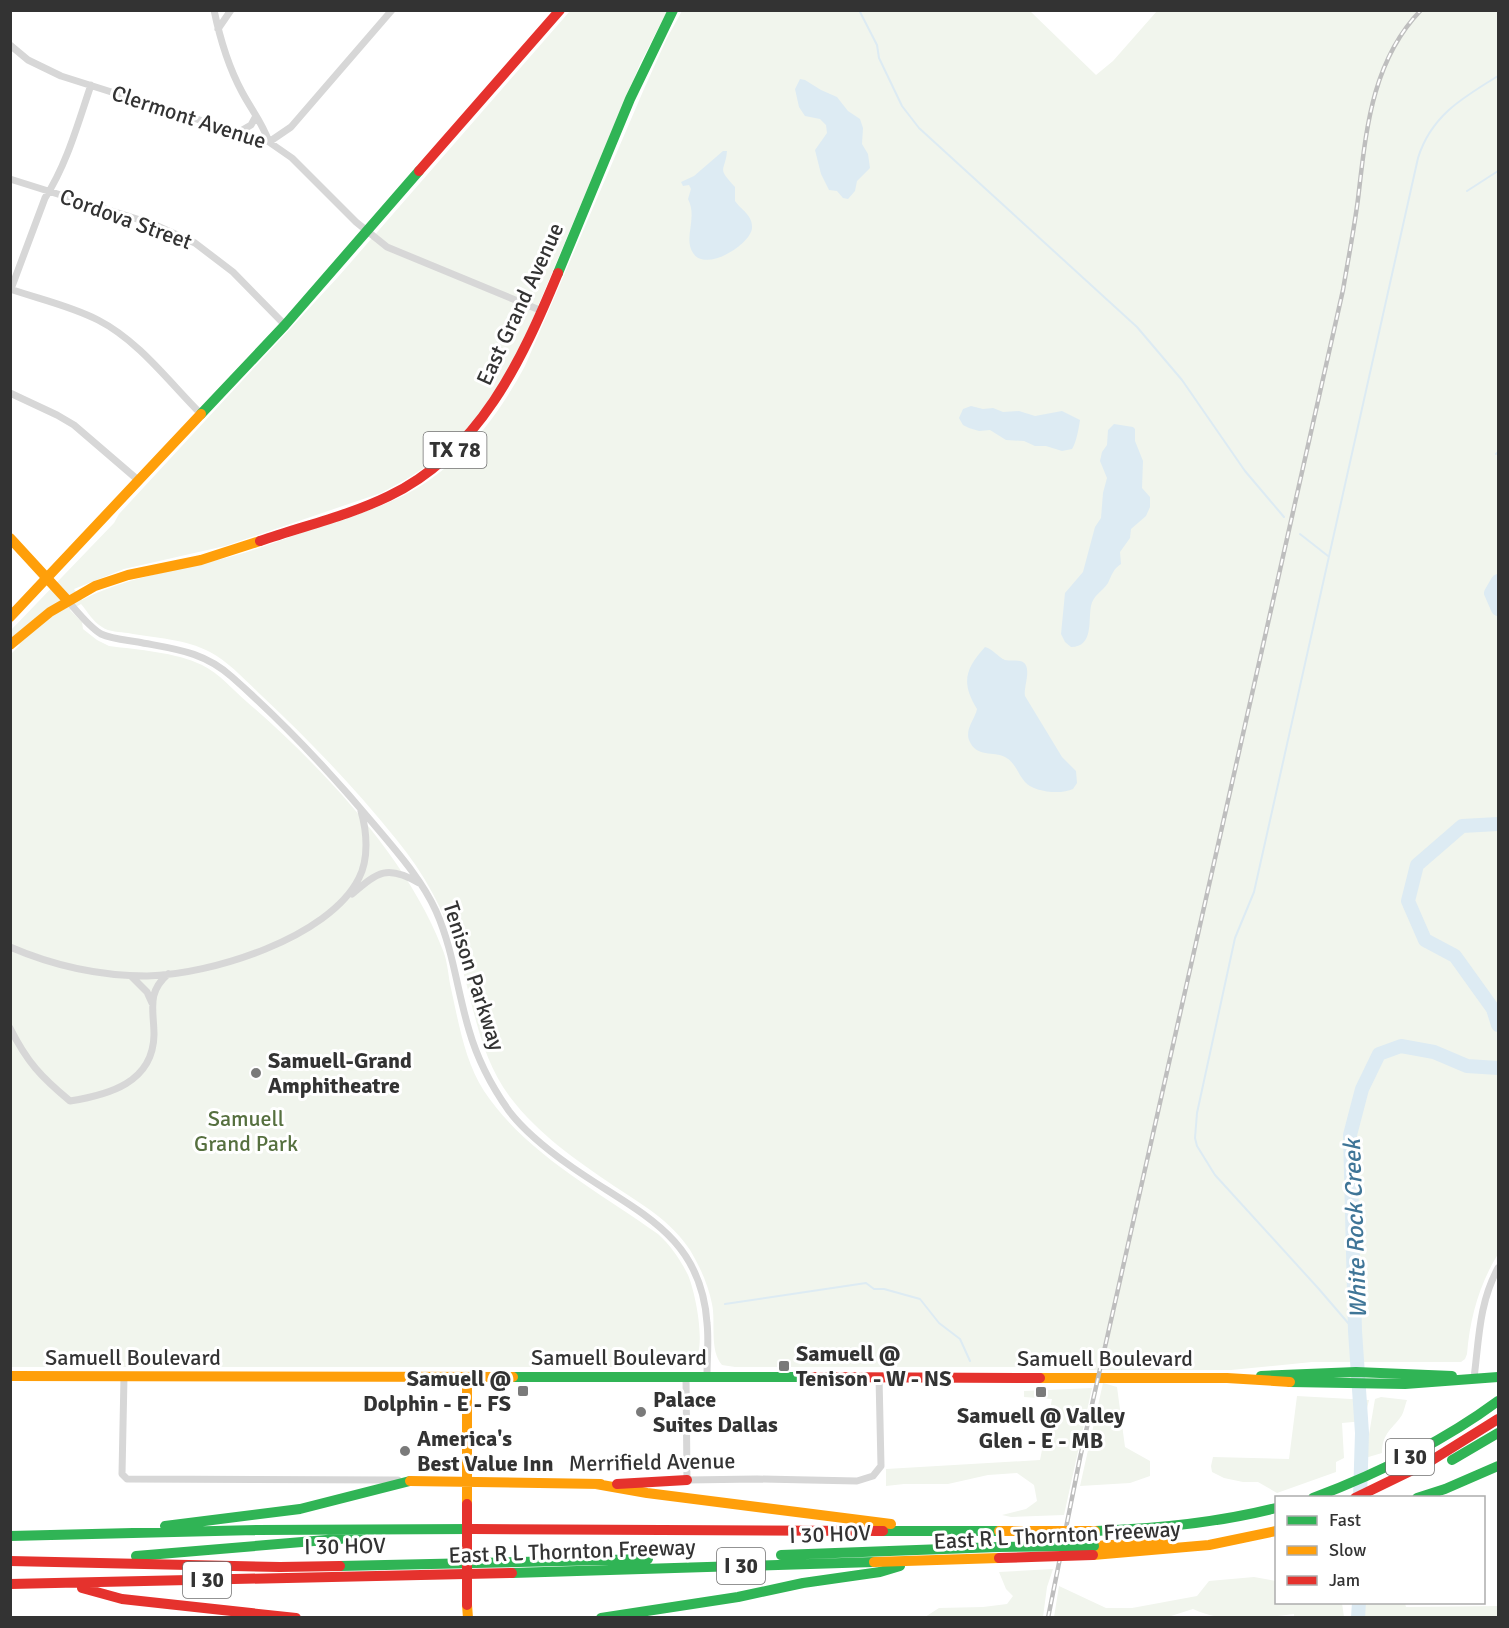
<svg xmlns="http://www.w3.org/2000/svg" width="1509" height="1628" font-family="Signika,sans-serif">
<rect width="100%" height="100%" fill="#fff"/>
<path fill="#f1f5ed" d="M570,11h97l-27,53 -126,299 -32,52 -44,44 -33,21 -24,13 -156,53 -101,23 -50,20 8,11c42,-22 88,-28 135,-40 32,-7 64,-20 95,-31 37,-12 77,-23 110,-44 46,-30 77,-71 103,-119l119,-277 23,-51 15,-27h348l66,64 17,-14 44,-50h341v1243c-19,31 -28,64 -31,100l-2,5 -4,3h-149l-81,8h-141l-13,-3h-342l-13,-2c-13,-15 -6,-43 -10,-61 -4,-20 -12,-37 -22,-54 -19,-29 -47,-45 -76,-64 -38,-26 -76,-52 -104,-89 -32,-43 -36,-93 -52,-143 -13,-43 -34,-81 -62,-115 -41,-51 -86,-98 -134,-143 -16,-15 -32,-33 -52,-44 -24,-13 -56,-14 -82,-19 -8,-1 -19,-1 -26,-6 -9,-5 -15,-16 -21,-23l-11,6 12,12 1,7 14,11 12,6c30,4 66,6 93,19 17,8 31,25 45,37 74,64 160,155 195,246 5,11 6,24 8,36 8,35 14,76 34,107 42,63 114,100 174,143 13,12 22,25 30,41 7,16 19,72 6,87 -3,4 -7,4 -12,5h-671l-1,-712 10,-10 -9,-10v-5l103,-107 5,-9 219,-237z
M1103,1383l14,4 8,60 25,14v15l-20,7 -50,3z
M1092,1388l-28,127 -53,2 -9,-2 24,-6 11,-8 -3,-16 -17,-12 -29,2 -40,9h-44l-18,2v-17l154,-9 12,-61 -28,-2v-6z
M1297,1396l72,4 -5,21 -22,2 2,35 -8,4v10l-59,21 -19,-11h-15l-19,-4 -12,-6 -1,-6 2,-9 76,2z
M1381,1397l26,3c-2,5 -3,11 -5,15 -8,13 -20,17 -20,38l-17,5 10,-59z
M1053,1569l-6,18 -4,30h-118l14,-9 44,-1 24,-3 6,-8 -7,-7 -7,-17z
M1254,1577l22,4v21l66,1 2,14h-50v-3c-33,4 -70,10 -101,-5l-22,7 -117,1 5,-31 47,22h26l65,-12 12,-15z
M1364,1603h41l1,4 92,-1v11h-134z"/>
<path fill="#ddebf3" d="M800,79l5,1 16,10 16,7 11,14 12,8 3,9 -1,16 6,10 2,14 -13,13 -2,10 -7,8 -5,-1 -6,-7 -8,-1 -8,-16 -6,-24 12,-17 -1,-8 -6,-6 -15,-3 -6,-9 -4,-18z
M723,151h4c-2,22 -11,15 8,36v14c6,9 18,14 17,27 -1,16 -46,45 -59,25 -10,-15 5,-35 -5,-54l3,-10 -2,-4 -6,1 -2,-4 13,-6z
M971,406l12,3 10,-1 10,4 16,-1 16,5 27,-5 18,9c-1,7 -4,24 -8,29l-10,2 -16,-5h-11l-11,-5 -18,-1 -16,-10 -11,1 -10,-3 -6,-3 -4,-7 4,-9z
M1114,424l19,3 2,2v12l8,20 -1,27 8,9v10l-4,9 -15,13 -1,9 -10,14 1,12c-8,5 -9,11 -13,19 -5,8 -15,12 -17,23 -3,14 3,41 -20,41l-6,-5 -4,-8 4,-41 18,-21 12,-45 6,-9 2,-25 4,-15 -7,-17 2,-9 5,-7 1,-15z
M985,647c8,2 13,10 20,13 5,1 10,0 15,1 14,3 3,26 5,35l37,61 14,14 1,12 -4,6c-12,6 -40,3 -48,-7 -7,-8 -10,-20 -20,-25 -11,-6 -29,1 -36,-17 -4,-11 6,-21 8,-31 -16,-26 -12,-40 8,-62z"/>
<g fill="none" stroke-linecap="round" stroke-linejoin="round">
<path stroke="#ddebf3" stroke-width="2" d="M859,10l18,35 2,13 23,48 17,22 218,199 45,53 63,91 39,46
M1467,191l31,-20
M1496,454l2,-2
M1300,534l28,22
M725,1304l141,-21 8,6h10l36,10 19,24 21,16 10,22
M1355,1331l-37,-43 -103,-113 -18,-29 -2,-8 2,-25 38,-175 19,-46 164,-734c13,-42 44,-60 80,-82"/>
<path stroke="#ddebf3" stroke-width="14" d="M1498,581l-7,12 7,16
M1498,824l-36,2 -45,39 -9,36 17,39 30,16 38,53 5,16
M1360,1498l2,-65 -7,-102 -5,-196 12,-46 17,-35 22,-8 33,6 33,14 31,2
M1358,1618l1,-16"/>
<path stroke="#d7d7d7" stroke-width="7" d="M214,10c6,29 14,56 28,82 9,17 21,32 27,50l22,-15 101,-117
M218,29l13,-19
M10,45l18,15 33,16 208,66 23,16 64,64 31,25 155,64
M239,132l12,-7 5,-9
M10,179l143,45 42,19 38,29 52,53
M10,289c29,10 61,17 88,31 41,21 71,62 103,94
M11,289l34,-91c22,-34 33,-75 46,-113
M10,393l47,22 17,10 64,55
M67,600c10,11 21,26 34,34 11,5 25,6 37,8 36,7 65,9 94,35 52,46 100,97 145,151 21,25 45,52 59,83 17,38 21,79 33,119 8,28 23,57 40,81 16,21 39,39 60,54 64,46 132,67 138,158 2,17 0,36 0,53
M352,894c26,-22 35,-30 67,-11
M10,947c44,19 90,29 137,29 63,-1 182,-38 212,-98 10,-20 8,-46 2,-67
M131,976l16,16 5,11
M10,1028c17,34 31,49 60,73 38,-6 83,-18 84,-66 0,-25 -8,-42 14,-61
M686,1376l1,104 70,-1 100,2 16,-5 8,-10 -2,-89
M124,1377l-2,97 5,5 271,1
M1474,1378c5,-39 5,-75 24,-110"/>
<path stroke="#30b455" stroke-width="10" d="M558,273l72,-174 43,-89
M201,414l84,-89 134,-154
M1261,1376l95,-4 96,4
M513,1377h294
M1290,1382l115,2 93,-7
M1452,1460l46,-27
M1313,1498c66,-25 128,-55 185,-97
M1417,1498l28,-9 53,-23
M165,1526l135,-17 110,-28
M883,1531h116
M1095,1531c62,-2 121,-8 181,-23
M10,1536l247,-6 216,-1
M781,1555l217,-8
M136,1556l226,-19
M340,1566l308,-7
M512,1573l362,-11
M601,1618l137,-21 65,-14 77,-11 20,-6"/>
<path stroke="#ff9f0a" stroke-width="10" d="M10,538l57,62
M10,617l191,-203
M10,645l40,-33 45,-26 33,-11 73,-15 59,-19
M10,1376l503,1
M467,1377v127
M1040,1378h187l63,4
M410,1481l191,3
M596,1484l51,9 244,31
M1094,1546l70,-4
M1093,1555l116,-10 67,-14
M874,1562l125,-4
M467,1605l1,13"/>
<path stroke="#e5322d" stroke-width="10" d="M419,171l141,-161
M260,541c43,-15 88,-25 129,-45 90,-43 133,-136 169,-223
M807,1377l233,1
M617,1484l70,-4
M1355,1498l74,-36 69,-43
M473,1529l410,2
M10,1561l270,6 60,-1
M10,1584l502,-11
M82,1588l40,11 174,19"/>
<g stroke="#bebebe" stroke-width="4.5">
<path id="rail" d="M1048,1618l32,-160 263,-1168c5,-30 11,-60 15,-91 8,-67 13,-137 63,-189"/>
</g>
<use href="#rail" stroke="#fff" stroke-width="2" stroke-dasharray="7" stroke-linecap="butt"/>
<path stroke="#30b455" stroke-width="10" d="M998,1547l96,-1"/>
<path stroke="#ff9f0a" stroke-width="10" d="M999,1531h96"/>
<path stroke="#e5322d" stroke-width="10" d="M467,1504v101
M999,1558l94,-3"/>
</g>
<g fill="#7a7a7a" stroke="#fff" stroke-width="2">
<circle cx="256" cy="1073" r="6"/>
<rect x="778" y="1360" width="12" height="12" rx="3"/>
<rect x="517" y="1385" width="12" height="12" rx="3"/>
<rect x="1035" y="1386" width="12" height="12" rx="3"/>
<circle cx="641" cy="1412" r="6"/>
<circle cx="405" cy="1451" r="6"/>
</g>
<g text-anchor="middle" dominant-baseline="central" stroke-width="6" stroke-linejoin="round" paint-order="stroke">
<g fill="#fff" stroke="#707070" stroke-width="1.5">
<rect x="423.5" y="432" width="63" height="36" rx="4.5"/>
<rect x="1386" y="1439" width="48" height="36" rx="4.5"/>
<rect x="717" y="1548" width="48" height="36" rx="4.5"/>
<rect x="183" y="1562" width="48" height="36" rx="4.5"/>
</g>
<g font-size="21" font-weight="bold" fill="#333">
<text x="455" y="450">TX 78</text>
<text x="1410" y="1457">I 30</text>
<text x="741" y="1566">I 30</text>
<text x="207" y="1580">I 30</text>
</g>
<g font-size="22" fill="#333" stroke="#fff">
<text transform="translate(189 117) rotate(18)">Clermont Avenue</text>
<text transform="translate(126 219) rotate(20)">Cordova Street</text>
<text transform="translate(520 304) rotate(-65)">East Grand Avenue</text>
<text transform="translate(474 976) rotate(72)">Tenison Parkway</text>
<text x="133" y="1357">Samuell Boulevard</text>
<text x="619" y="1357">Samuell Boulevard</text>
<text x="1105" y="1358">Samuell Boulevard</text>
<text transform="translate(652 1462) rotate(-1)">Merrifield Avenue</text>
<text transform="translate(830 1534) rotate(-2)">I 30 HOV</text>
<text transform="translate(1057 1535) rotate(-3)">East R L Thornton Freeway</text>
<text transform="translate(345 1546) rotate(-1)">I 30 HOV</text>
<text transform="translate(572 1551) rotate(-2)">East R L Thornton Freeway</text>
</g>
<g font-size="22" font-weight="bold" fill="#333" stroke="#fff" text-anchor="start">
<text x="268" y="1060">Samuell-Grand<tspan x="268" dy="25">Amphitheatre</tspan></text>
<text x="796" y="1353">Samuell @<tspan x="796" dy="25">Tenison - W - NS</tspan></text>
<text x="511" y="1378" text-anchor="end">Samuell @<tspan x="511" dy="25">Dolphin - E - FS</tspan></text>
<text x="653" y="1399">Palace<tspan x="653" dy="25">Suites Dallas</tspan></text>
<text x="1041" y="1415" text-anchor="middle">Samuell @ Valley<tspan x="1041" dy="25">Glen - E - MB</tspan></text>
<text x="417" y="1438">America's<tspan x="417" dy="25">Best Value Inn</tspan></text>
</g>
<g font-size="22" fill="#56703f" stroke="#fff">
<text x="246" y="1118">Samuell<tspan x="246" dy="25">Grand Park</tspan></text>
</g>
<g font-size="24" font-style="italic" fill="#3f7597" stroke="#fff">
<text transform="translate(1355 1229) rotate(-92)">White Rock Creek</text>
</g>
</g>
<rect width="1509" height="1628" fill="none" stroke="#333333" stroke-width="24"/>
<rect x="1275" y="1496" width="210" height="108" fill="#ffffff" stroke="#adadad" stroke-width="1.5"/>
<rect x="1287" y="1516" width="30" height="9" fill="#30b455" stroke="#adadad" stroke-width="1.5"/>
<text x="1329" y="1526" font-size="18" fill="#333333">Fast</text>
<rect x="1287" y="1546" width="30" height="9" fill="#ff9f0a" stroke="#adadad" stroke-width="1.5"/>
<text x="1329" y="1556" font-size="18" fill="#333333">Slow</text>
<rect x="1287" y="1576" width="30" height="9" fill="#e5322d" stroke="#adadad" stroke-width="1.5"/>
<text x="1329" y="1586" font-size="18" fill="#333333">Jam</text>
</svg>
